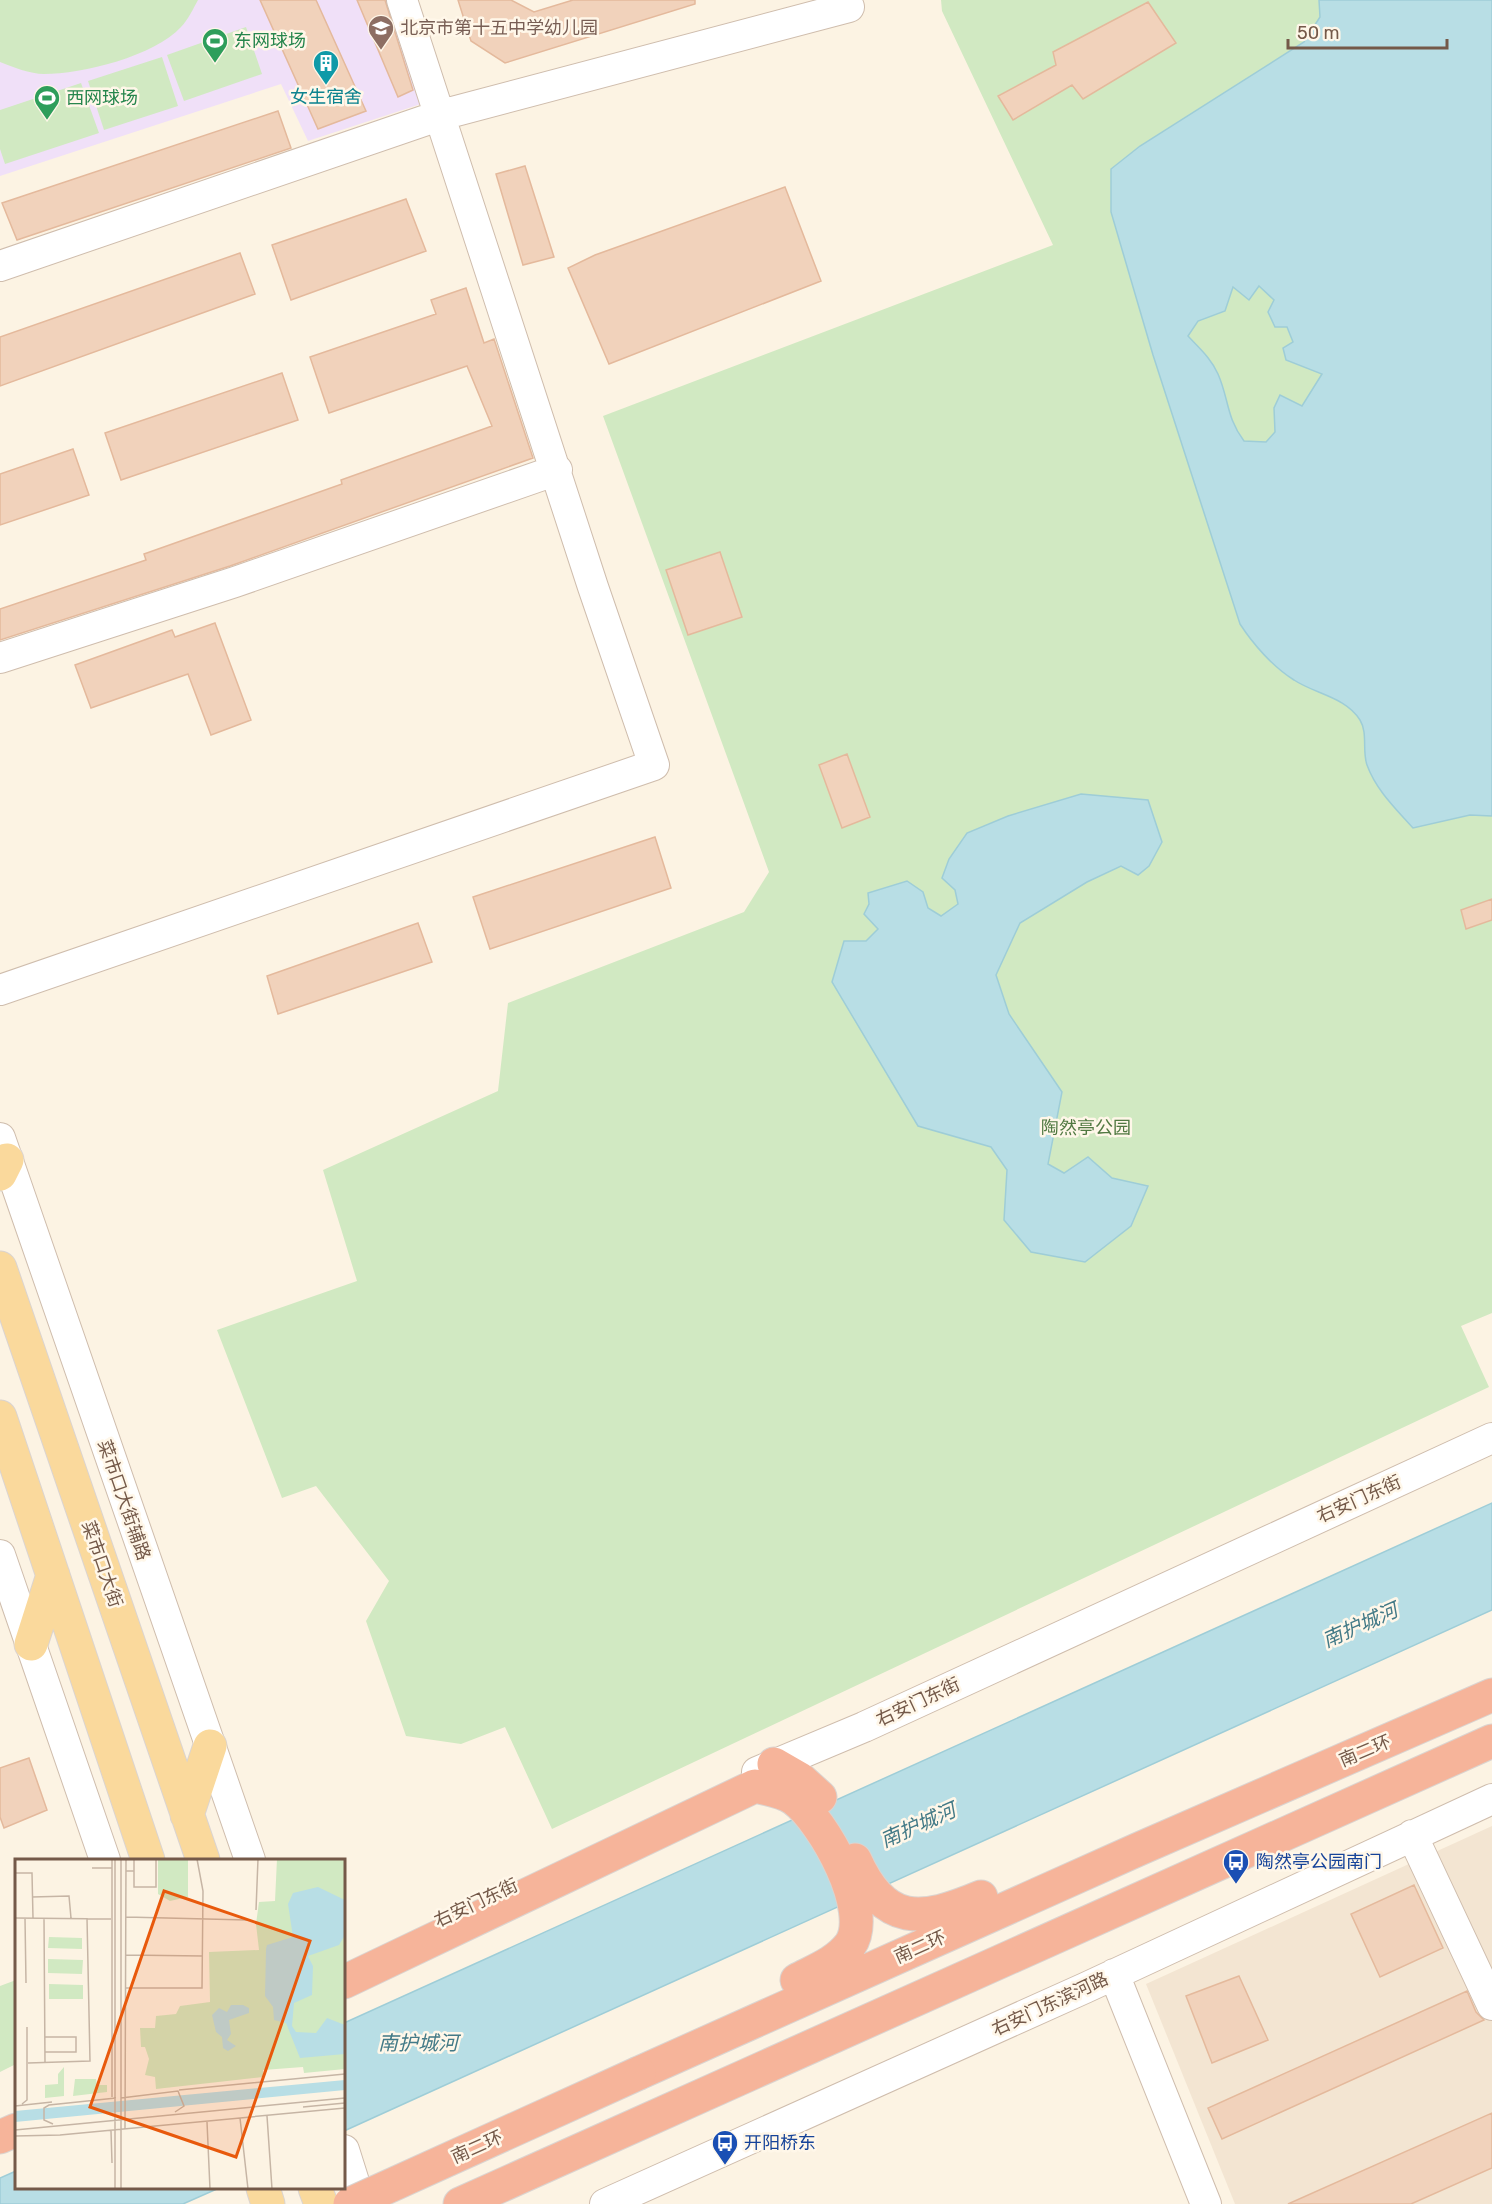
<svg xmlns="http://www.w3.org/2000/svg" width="1492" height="2204" font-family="Rubik,'Noto Sans SC',sans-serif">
<rect width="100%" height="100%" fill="#fcf3e3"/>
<path fill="#f3e5d2" d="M1492,1826v378h-257l-89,-220z"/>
<path fill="#f0e0f8" d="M0,0h390l43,100 -125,41 -27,-57 -281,92z"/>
<path fill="#d1e9c2" d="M0,0h198c-5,9 -10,20 -17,27 -26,29 -99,47 -137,47 -14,0 -31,-7 -44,-12z
M941,0h551v1313l-31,13 28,61 -937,442 -47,-102 -44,17 -55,-8 -40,-115 23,-40 -73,-95 -34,12 -65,-168 140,-49 -34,-111 175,-79 10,-88 236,-91 25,-40 -166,-456 450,-171 -111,-234z
M246,27l16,47 -78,27 -17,-46z
M162,57l16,49 -74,24 -16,-49z
M81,83l18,50 -94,31 -5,-15v-39z
M16,1980v84l-16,8v-86z"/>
<path fill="#b8dee5" stroke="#9ecdd7" stroke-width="1.5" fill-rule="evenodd" d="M1319,0h173v816l-22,-1 -57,13c-17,-19 -37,-38 -46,-63 -5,-14 1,-32 -7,-45 -14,-23 -45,-26 -66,-40 -21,-13 -41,-36 -54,-56l-87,-269 -42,-143v-43l29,-23 164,-104 16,-25zM1259,286l15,14 -6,12 7,15h12l6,15 -10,6 3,12 36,14 -20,32 -22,-11 -6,13 1,24 -9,10 -22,-1c-18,-24 -15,-42 -26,-67 -7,-16 -19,-26 -30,-38l10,-15 27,-10 8,-24 16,13z
M1081,794l67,6 14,42 -13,24 -11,9 -17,-9 -34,16 -67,41 -24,52 13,39 53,78 -14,72 16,9 24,-16 24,21 36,8 -17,40 -46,36 -54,-10 -27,-32 3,-50 -16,-23 -73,-21 -86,-144 12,-41h22l12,-12 -14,-15 5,-10 -1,-11 39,-12 16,11 5,16 13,8 17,-12 -3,-14 -13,-12 7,-19 18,-26 41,-17z
M1492,1503v107l-1148,521v-108z
M16,2171v17h203l-36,16h-183v-26z"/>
<path fill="#f1d2bb" stroke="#e4b99c" stroke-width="1.5" d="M260,0h56l50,111 -48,18z
M357,0h28l28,90 -15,7z
M458,0h53l23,12 39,-12h122v4l-190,59 -34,-22z
M1148,2l28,41 -93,56 -11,-14 -59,35 -15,-24 58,-31 -3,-13z
M278,111l13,37 -274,92 -15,-37z
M525,166l29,91 -31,8 -27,-91z
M785,187l36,94 -212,83 -41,-96 27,-13z
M406,199l20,52 -135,49 -19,-55z
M240,253l15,41 -255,92v-49z
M466,288l18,55 10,-4 39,119 -303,108 -230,74v-31l146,-49 -2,-6 198,-70 -1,-4 151,-54 -25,-60 -138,47 -19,-56 126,-43 -5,-14z
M282,373l16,47 -177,60 -16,-47z
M73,449l16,46 -89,30v-51z
M720,552l22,65 -54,18 -22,-65z
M215,623l36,97 -40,15 -23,-61 -97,34 -16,-43 97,-35 3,7z
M847,754l23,63 -28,11 -23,-63z
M655,837l16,51 -181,61 -17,-52z
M1492,899v21l-26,9 -5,-19z
M418,923l14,39 -154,52 -11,-38z
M29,1758l18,52 -43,18 -4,-11v-49z
M1414,1885l29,63 -63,29 -29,-63z
M1239,1976l29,64 -56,23 -26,-67z
M1467,1991l9,21 8,8 -262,119 -14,-31z
M1492,2113v55l-81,36h-123z"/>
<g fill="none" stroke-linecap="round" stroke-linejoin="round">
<g stroke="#cfbdad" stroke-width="32">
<path id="minor" d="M0,266l441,-151 408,-108
M0,658l235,-76 322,-112
M0,990l654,-225 -61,-178 -191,-587
M0,1138l250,722
M0,1555l105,305
M757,1772l107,-45 628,-289
M1412,1835l80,170
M1114,1974l92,230
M344,2150l17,54
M605,2204l480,-216 407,-189"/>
</g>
<g stroke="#dbd4d0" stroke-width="35">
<path id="major" d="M0,1174l7,-14
M0,1268l203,592
M0,1417l148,443
M31,1644l22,-69
M187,1815l23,-69
M263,2188l5,16
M315,2188l6,16"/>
</g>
<g stroke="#dbd4d0" stroke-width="35">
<path id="highway" d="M774,1764l26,15 20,18
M855,1860c30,67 66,62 126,37
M344,1982l411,-196c12,3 28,5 39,13 29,21 80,112 56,146 -14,18 -34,25 -53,35
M639,2073l500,-224 353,-154
M0,2137l16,-7
M460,2204l1032,-463"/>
</g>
<use href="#minor" stroke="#fff" stroke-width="30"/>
<use href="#major" stroke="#fad99c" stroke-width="33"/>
<use href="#highway" stroke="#f6b49a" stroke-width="33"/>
<g stroke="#dbd4d0" stroke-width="35" stroke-linecap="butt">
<path id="highway-bridge" d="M350,2204l289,-131"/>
</g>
<use href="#highway-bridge" stroke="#f6b49a" stroke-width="33"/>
</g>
<defs>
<g id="school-pin" transform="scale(1.35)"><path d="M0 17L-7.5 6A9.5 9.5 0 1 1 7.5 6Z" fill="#8d6e63" stroke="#fff7e9"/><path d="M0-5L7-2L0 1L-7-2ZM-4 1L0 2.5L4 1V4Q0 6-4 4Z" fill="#fff"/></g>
<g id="stadium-pin" transform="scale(1.35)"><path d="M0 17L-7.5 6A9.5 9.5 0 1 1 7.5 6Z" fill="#2e9e5b" stroke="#fff7e9"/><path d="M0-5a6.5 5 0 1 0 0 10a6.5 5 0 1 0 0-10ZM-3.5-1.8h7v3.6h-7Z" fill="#fff"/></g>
<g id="building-pin" transform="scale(1.35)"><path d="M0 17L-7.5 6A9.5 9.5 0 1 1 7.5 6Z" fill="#0f9aa8" stroke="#fff7e9"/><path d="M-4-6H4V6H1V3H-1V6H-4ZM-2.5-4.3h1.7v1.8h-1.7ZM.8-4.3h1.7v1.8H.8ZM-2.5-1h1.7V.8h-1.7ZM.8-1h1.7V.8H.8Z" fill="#fff"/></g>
<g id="bus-pin" transform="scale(1.35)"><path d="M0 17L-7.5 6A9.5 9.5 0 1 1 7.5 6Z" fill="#1a4fb4" stroke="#fff7e9"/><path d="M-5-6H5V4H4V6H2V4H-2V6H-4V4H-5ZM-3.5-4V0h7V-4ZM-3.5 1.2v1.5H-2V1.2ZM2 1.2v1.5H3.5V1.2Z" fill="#fff"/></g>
</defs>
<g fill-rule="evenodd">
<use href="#school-pin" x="381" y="28"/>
<use href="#stadium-pin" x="215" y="41"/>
<use href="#building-pin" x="326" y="63"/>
<use href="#stadium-pin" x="47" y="98"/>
<use href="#bus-pin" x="1236" y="1862"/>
<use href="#bus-pin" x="725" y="2143"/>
</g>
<g text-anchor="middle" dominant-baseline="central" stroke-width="5" stroke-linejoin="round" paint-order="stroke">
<g font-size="18" fill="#785e54" stroke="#fff7e9" text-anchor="start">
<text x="400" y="28">北京市第十五中学幼儿园</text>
</g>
<g font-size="18" fill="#27864d" stroke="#fff7e9" text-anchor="start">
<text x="234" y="41">东网球场</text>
<text x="66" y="98">西网球场</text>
</g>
<g font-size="18" fill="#0d838f" stroke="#fff7e9">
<text x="326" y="97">女生宿舍</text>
</g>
<g font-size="18" fill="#517942" stroke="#fff7e9">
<text x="1086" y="1128">陶然亭公园</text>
</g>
<g font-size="18" fill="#745949" stroke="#fff7e9">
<text transform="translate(1359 1499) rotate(-24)">右安门东街</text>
<text transform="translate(124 1500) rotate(71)">菜市口大街辅路</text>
<text transform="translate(102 1564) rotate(71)">菜市口大街</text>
<text transform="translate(918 1702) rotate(-25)">右安门东街</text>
<text transform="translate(1365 1751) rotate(-23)">南二环</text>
<text transform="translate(476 1903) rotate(-25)">右安门东街</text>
<text transform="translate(920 1947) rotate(-24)">南二环</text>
<text transform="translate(1050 2004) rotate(-25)">右安门东滨河路</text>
<text transform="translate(477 2147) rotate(-24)">南二环</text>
</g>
<g font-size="18" fill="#164399" stroke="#fff7e9" text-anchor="start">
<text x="1256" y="1862">陶然亭公园南门</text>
<text x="744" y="2143">开阳桥东</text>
</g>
<g font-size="20" font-style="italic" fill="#437a87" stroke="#fff7e9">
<text transform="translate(1360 1625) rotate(-24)">南护城河</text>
<text transform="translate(918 1825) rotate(-24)">南护城河</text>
<text x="418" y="2043">南护城河</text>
</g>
</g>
<g transform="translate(15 1859)">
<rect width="330" height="330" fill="#fcf3e3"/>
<path d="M143,0h30v38l-18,4 -12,-7zM262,0h68v210l-41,4 -1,-6 -40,3v7l-107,12 -1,-12 -10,-2 4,-16 -4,-12h-4l-1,-19h15l1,-12 20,-2 4,-8 30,-4 -1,-50 50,-2 -3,-26 3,-22 16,-1zM34,78l33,1v11l-34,-1zM33,100l35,1 -1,14 -34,-1zM34,125l34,1v14h-34zM49,208v29l-19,2v-13l13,-1v-10zM60,220h21l1,6h10v7l-34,4z" fill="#d1e9c2"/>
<path d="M303,28l27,13v35l-6,10 -31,11 5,10 -1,29 -18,8 -2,23 4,6 20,1 11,-15 18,7v29l-45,4 -14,-35 -12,-3 -1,-13 -8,-11 1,-47 1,-4 26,-8 -5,-33 5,-11zM216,146h12l6,3v5l-20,7 2,14 -4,6 9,6 -8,5 -5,-3 -1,-11 -6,-5 -4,-17 7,-7 8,4zM330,221v10l-330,32v-11z" fill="#b8dee5"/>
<path fill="none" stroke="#c6b5a5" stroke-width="1.5" d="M97,0v238M77,9h20M111,12h8v-12M119,12v16h22v-28M0,14h17l1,45M17,38l37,-1 2,22M241,51l2,-51M111,58l121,3M0,59l96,1M10,59l1,65M29,59l1,145M111,96l77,1M111,129h76l1,-97 -6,-32M30,178h31v15h-31M13,204l62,-2 -3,-143M164,231l166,-16M106,239l57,-7 6,15 -9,6M7,245l5,-4v-73M0,247l37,-4M288,248l42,-4M252,257l5,73M225,259l8,71M192,263l3,67M38,265l-9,-4v-12l5,-3 67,-7M110,270l1,-270M0,271l330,-32M96,272l1,32M45,276l285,-27M0,277l46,-1M100,330v-330M106,330v-330"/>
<path fill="#e8590c" fill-opacity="0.15" stroke="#e8590c" stroke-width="3" d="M149,32l146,50 -74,216 -146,-50z"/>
<rect width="330" height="330" fill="none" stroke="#745949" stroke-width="3"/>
</g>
<path d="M1288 39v9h159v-9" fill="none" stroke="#745949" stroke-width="3"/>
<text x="1297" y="39" font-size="18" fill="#745949" stroke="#fff7e9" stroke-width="4.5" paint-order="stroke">50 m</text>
</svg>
